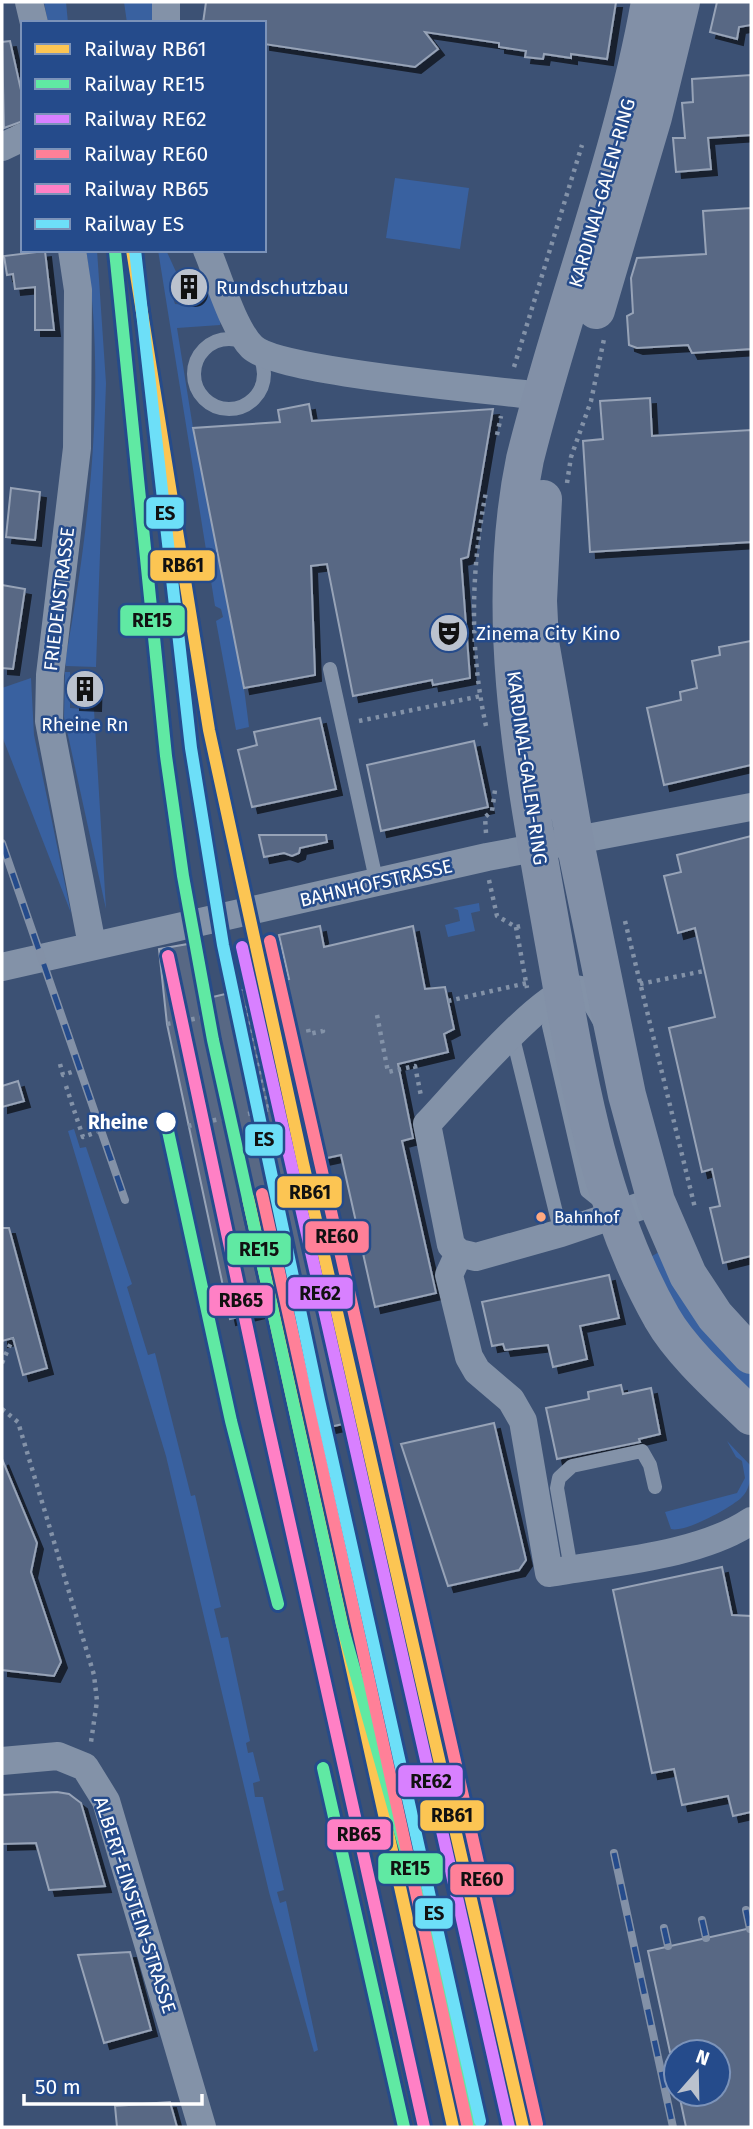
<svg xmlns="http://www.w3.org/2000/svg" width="753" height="2129" font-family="'Fira Sans',sans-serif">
<defs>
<filter id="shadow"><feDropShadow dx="6" dy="6" stdDeviation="0" flood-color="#0009"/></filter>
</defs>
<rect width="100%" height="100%" fill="#3c5174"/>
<path fill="#3961a0" d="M44,2h22l2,21h-20z
M124,2h29l1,21h-27z
M395,178l74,10 -9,61 -74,-11z
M86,250h11l9,133 -10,284 -30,-1 -1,-4c24,-133 42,-277 21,-412z
M158,250h8l11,24 -7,14 5,16 25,2 6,-6 5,-13 11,26 -2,12 -43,3 16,100 51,260 5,39 -13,3 -20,-109 7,-4 -2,-8 -6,-3z
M65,672h5v36l24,2 12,199 -42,-192z
M31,678l3,57 37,178 -69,-177v-48z
M479,903l1,8 -9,2 4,18 -27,6 -3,-12 15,-4 -2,-11 -5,-2z
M74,1129l6,19 6,-1 46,137 -5,3 21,68 7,-2 36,143 4,-1 26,112 -7,2 7,29 7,-1 22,104 -4,2 2,10 5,-1 7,29 -7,2 2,14h8l21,93 -7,2 3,11 6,-2 32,149 -4,2 -45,-160 -103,-436 -98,-325z
M659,1252l75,105 17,18v24l-46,-47 -58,-93z
M727,1441l24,25c0,11 -1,24 -10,32 -11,10 -56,35 -70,31l-6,-17 72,-19 8,-15 -3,-17 -6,-4z"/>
<path fill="#586884" stroke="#97a3b7" stroke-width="2" filter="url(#shadow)" d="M206,2h410l-9,57 -36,-5v4l-27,-4 -1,5 -18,-2 1,-6 -27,-4v-4l-74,-11 13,17 -23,18 -151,-23v-21h-61z
M717,2h34v23l-12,2 -2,12 -27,-7z
M10,41l13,58v22l-19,7 -2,-86z
M751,75v60l-43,3 3,31 -35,3 -3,-34h12l-3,-35 11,-1 -1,-23z
M751,208v141l-59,4 -4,-8 -51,3 -8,-3 -2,-29 6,-3 -2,-35 6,-20 69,-4 -3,-43z
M45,251l9,79h-19v-43l-20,2 -2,-15 -6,1 -3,-19z
M177 288a12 12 0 1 1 24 0a12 12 0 1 1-24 0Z
M650,398l2,38 99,-6v112l-161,10 -7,-111 20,-2 -3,-38z
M309,404l3,17 181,-12 -25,148 -7,2 9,119 -37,7 -1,-5 -79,16 -26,-132 -16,2 4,109 -71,13 -51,-260 87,-6 -2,-12z
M11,488l29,4 -5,48 -29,-3z
M2,585l23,4 -12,80 -11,-1z
M751,641v124l-87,20 -17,-77 34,-8 -1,-8 17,-4 -5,-27 28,-6 -1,-8z
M75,673l21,1 -1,31 -21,-1z
M320,718l16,71 -84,18 -14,-57 19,-5 -3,-13z
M474,741l14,66 -107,24 -14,-66z
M259,835h67l1,7 -27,6 -1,5 -7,3 -8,-3 -20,4z
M751,836v420l-28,7 -13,-55 10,-2 -8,-37 -10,3 -33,-144 46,-11 -20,-89 -17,5 -14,-57 17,-4 -4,-17z
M320,926l4,21 89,-21 12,63 20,-2 9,42 -10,5 4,18 -50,12 15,74 -11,3 34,152 -61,14 -34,-152 -42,9 57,257 -35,8 -28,-125 -63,15 -63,-295 -8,-75 29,-5 12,56 89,-21 -10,-44z
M18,1081l6,20 -22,6v-21z
M2,1228h7l38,140 -24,7 -10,-37 -11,3z
M609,1275l10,43 -39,8 7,33 -34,8 -5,-22 -43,5 -2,-6 -11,2 -10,-44z
M621,1385l2,9 28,-6 9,46 -21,5 1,3 -83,17 -11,-51 43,-9 -1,-7z
M494,1423l32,137 -7,10 -71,16 -47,-142z
M2,1459l35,84 -6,29 30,90 -7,14 -52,-6z
M722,1567l10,48 19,1v196l-18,4 -5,-20 -46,9 -8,-36 -22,4 -39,-183z
M57,1792l12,2 12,9 24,83 -56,4 -13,-47 -34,1v-49z
M751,1928v199h-65l-7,-33h39v-42h-48l-22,-101z
M130,1952l21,78 -47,13 -26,-88z
M170,2102l7,25h-60l-2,-21z"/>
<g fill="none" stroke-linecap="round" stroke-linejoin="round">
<path stroke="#8392a8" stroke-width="4.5" stroke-dasharray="3.5 5" stroke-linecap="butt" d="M514,367l68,-222
M497,435l4,-19
M567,483l4,-26 20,-56 13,-62
M359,721l122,-25
M486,726c-17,-77 -15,-157 0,-234
M486,833l-1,-16 7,-6 3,-21
M489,880l8,36 19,11 5,-1
M625,921l70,287
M516,927l11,61
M640,984l64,-13
M448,1001l79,-18
M266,1004l-20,4 22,101
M230,1011l16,-3
M377,1015l11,57 27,-6 6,30
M203,1017l-19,4 21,101
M167,1024l17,-3
M308,1029l1,5 14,-3 -1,-5
M60,1064l3,11 12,-4
M66,1086l17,51 14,-5
M248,1114l40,-9
M188,1126l36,-8
M2,1363l11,-25
M2,1409l16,13 76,253 3,26 -6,41"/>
<path stroke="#8392a8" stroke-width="14" d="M194 374a35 35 0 1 1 70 0a35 35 0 1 1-70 0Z
M330,669l47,215
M556,1009l-7,17 38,165 15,12
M512,1034l49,199
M571,1569l-14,-81 2,-10 13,-12 70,-15 8,14 5,22"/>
<path stroke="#8392a8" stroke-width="28" d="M29,2l5,21
M166,2v21
M2,147l21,-10
M72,250l6,40 -1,158 -27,227 -1,46 43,224
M207,250c11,26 26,78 45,97 26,25 241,43 289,49
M2,967l485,-110 264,-50
M608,1023c-7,-13 -16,-33 -33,-34 -31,0 -123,109 -148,135l24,121 8,8 17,4 85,-24 95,-32
M459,1253l-10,22 20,82 8,14 34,29 12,21 26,152c62,-11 150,-17 202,-52
M2,1761l56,-5 27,11 21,34 96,326"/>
<path stroke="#8290a7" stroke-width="38" d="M650,2c-28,156 -87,304 -125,457 -33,160 1,325 29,484 23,127 43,261 108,375 20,35 60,70 89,98
M596,310l57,-193 28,-115
M543,499l-5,102 2,41 35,200 52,253 29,106 32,74 27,41 36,39"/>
<g stroke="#8391a7" stroke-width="8">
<path id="rail" d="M2,843l123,357
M614,1853l59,274
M746,1910l4,19
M702,1920l4,18
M664,1928l4,18"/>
</g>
<use href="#rail" stroke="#254b8b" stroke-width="5" stroke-dasharray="16" stroke-linecap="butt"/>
<g stroke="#254b8b" stroke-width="18">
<path id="rail-1" d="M132,250l77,480 94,433 220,964
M248,1198l205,929"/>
</g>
<g stroke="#254b8b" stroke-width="18">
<path id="rail-2" d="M115,251l51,505 17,120 30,164 129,585 89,317 45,185
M166,1122l65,299 47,183
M323,1768l81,359"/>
</g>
<g stroke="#254b8b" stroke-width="18">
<path id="rail-3" d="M242,947l267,1180"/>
</g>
<g stroke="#254b8b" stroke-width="18">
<path id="rail-4" d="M270,941l267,1183
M262,1194l205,930"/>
</g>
<g stroke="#254b8b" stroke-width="18">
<path id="rail-5" d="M168,956l97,456 159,715"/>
</g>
<g stroke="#254b8b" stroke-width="18">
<path id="rail-6" d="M135,250l56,498 32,197 96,455 161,721"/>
</g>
<use href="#rail-1" stroke="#fcc553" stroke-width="12"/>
<use href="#rail-2" stroke="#60e9a3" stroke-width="12"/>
<use href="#rail-3" stroke="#d880ff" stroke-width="12"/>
<use href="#rail-4" stroke="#ff8098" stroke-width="12"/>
<use href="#rail-5" stroke="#ff80c5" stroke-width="12"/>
<use href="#rail-6" stroke="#6ddff8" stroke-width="12"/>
</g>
<defs>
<g id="building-disc" transform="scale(2.0125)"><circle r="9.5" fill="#bbc2ce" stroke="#254b8b"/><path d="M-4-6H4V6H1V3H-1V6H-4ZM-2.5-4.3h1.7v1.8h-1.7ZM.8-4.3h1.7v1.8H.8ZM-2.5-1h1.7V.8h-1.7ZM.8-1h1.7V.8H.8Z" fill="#111"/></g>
<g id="theatre-disc" transform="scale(2.0125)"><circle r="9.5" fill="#bbc2ce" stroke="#254b8b"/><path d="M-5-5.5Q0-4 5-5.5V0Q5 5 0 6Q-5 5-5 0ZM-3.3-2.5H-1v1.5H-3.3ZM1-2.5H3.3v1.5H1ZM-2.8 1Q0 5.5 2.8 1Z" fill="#111"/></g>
</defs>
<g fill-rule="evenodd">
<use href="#building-disc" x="189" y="287"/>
<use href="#theatre-disc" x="449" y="633"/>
<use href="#building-disc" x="85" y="689"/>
</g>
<circle fill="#fff" stroke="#254b8b" stroke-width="2.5" cx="166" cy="1122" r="11"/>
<circle fill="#ffa980" stroke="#254b8b" stroke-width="2.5" cx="541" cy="1217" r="6"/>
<g text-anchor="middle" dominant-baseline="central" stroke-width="5" stroke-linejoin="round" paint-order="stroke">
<g font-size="17" fill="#fff" stroke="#254b8b" text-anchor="start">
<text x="554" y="1217">Bahnhof</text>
</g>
<g font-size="19" fill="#fff" stroke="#254b8b">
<text transform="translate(602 193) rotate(-74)">KARDINAL-GALEN-RING</text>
<text transform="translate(59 599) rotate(-83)">FRIEDENSTRASSE</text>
<text transform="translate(527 768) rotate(82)">KARDINAL-GALEN-RING</text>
<text transform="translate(376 883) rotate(-13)">BAHNHOFSTRASSE</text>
<text transform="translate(135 1905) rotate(72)">ALBERT-EINSTEIN-STRASSE</text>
</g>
<g font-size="19" fill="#fff" stroke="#254b8b" text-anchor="start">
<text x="216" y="287">Rundschutzbau</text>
<text x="476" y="633">Zinema City Kino</text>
<text x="85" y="724" text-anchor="middle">Rheine Rn</text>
</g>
<g font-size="19" font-weight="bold" fill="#fff" stroke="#254b8b" text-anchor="end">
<text x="148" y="1122">Rheine</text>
</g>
</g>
<g stroke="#254b8b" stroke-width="2.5">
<rect x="145" y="496" width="40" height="34" rx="7" fill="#6ddff8"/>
<rect x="149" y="549" width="67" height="33" rx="7" fill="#fcc553"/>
<rect x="119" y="604" width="67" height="33" rx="7" fill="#60e9a3"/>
<rect x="244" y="1123" width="40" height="34" rx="7" fill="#6ddff8"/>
<rect x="276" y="1175" width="67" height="34" rx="7" fill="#fcc553"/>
<rect x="304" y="1220" width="66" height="34" rx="7" fill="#ff8098"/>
<rect x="226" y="1232" width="66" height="34" rx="7" fill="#60e9a3"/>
<rect x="287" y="1276" width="67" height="34" rx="7" fill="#d880ff"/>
<rect x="208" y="1284" width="66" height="33" rx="7" fill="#ff80c5"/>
<rect x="397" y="1764" width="67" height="34" rx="7" fill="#d880ff"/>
<rect x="419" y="1799" width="66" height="33" rx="7" fill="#fcc553"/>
<rect x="326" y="1818" width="66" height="33" rx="7" fill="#ff80c5"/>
<rect x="377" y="1852" width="67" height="33" rx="7" fill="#60e9a3"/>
<rect x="449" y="1863" width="66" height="33" rx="7" fill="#ff8098"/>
<rect x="414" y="1897" width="40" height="33" rx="7" fill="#6ddff8"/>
</g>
<g font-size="19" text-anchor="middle" font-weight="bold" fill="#111">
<text x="165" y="520">ES</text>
<text x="183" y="572">RB61</text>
<text x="152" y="627">RE15</text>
<text x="264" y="1146">ES</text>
<text x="310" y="1199">RB61</text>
<text x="337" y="1243">RE60</text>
<text x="259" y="1256">RE15</text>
<text x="320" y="1300">RE62</text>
<text x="241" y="1307">RB65</text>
<text x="431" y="1788">RE62</text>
<text x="452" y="1822">RB61</text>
<text x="359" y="1841">RB65</text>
<text x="410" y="1875">RE15</text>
<text x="482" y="1886">RE60</text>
<text x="434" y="1920">ES</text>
</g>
<rect width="753" height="2129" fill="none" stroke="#ffffff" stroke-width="7"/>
<rect x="21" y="21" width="245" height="231" fill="#254b8b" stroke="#7c93b9" stroke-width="2"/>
<rect x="35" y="44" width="35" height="10" fill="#fcc553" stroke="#7c93b9" stroke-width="2"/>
<text x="84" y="56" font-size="21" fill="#ffffff">Railway RB61</text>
<rect x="35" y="79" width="35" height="10" fill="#60e9a3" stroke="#7c93b9" stroke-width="2"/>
<text x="84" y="91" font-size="21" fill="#ffffff">Railway RE15</text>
<rect x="35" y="114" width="35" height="10" fill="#d880ff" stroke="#7c93b9" stroke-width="2"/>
<text x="84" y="126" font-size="21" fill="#ffffff">Railway RE62</text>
<rect x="35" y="149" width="35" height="10" fill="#ff8098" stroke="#7c93b9" stroke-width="2"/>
<text x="84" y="161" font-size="21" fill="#ffffff">Railway RE60</text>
<rect x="35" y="184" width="35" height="10" fill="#ff80c5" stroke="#7c93b9" stroke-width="2"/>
<text x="84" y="196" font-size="21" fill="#ffffff">Railway RB65</text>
<rect x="35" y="219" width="35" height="10" fill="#6ddff8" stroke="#7c93b9" stroke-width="2"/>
<text x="84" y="231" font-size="21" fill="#ffffff">Railway ES</text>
<g transform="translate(697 2073) rotate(20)"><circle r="33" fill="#254b8b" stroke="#7c93b9" stroke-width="2"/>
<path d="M0-5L12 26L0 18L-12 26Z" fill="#bbc2ce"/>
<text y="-10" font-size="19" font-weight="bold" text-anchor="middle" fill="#ffffff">N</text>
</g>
<path d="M24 2094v10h178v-10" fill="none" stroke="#ffffff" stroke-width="3.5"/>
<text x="35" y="2094" font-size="21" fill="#ffffff" stroke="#254b8b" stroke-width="5" paint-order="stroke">50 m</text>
</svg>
